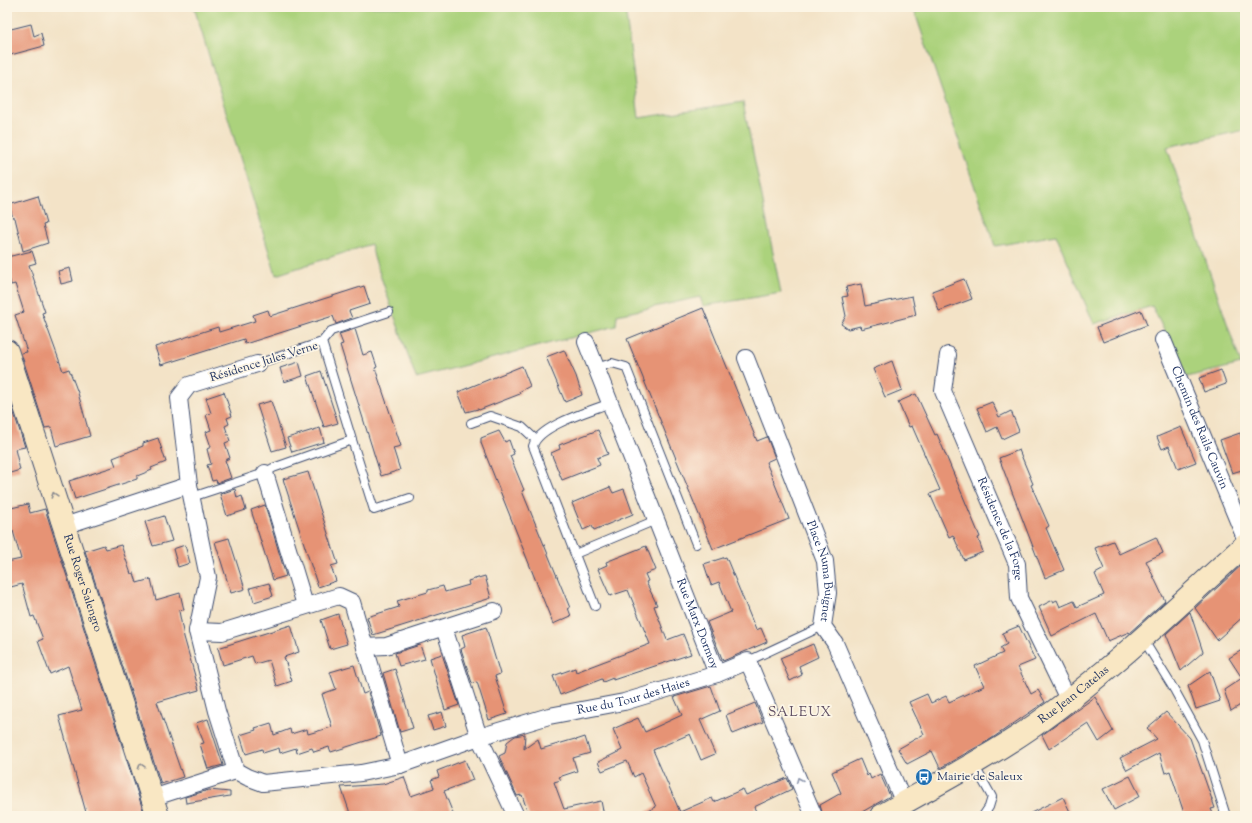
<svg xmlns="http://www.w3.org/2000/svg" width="1252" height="823" font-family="'Sorts Mill Goudy',serif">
<rect width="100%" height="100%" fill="#fcf5e5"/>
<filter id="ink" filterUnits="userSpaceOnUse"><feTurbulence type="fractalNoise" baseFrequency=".025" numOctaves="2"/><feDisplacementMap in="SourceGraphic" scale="8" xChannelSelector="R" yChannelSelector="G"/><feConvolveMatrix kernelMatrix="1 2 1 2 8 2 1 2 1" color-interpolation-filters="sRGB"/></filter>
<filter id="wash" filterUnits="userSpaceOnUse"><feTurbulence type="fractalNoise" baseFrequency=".012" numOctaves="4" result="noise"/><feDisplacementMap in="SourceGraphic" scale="16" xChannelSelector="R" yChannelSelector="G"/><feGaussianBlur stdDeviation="0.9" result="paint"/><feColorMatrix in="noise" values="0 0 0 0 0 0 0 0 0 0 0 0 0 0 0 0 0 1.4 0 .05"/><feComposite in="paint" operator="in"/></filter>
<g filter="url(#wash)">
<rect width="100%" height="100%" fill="#f3e3c7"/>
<path fill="#abd27c" stroke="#63806d" d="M194,7h431l14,111 104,-16 38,191 -78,13 -3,-9 -83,18 -1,11 -200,52 -42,-121 -3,-13 -95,31z
M913,7h332v123l-78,17 74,217 -54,13 -35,-71 -58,18 -38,-89 -61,11z"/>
<g id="blocks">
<path fill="#e69374" d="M31,24l3,12 7,-3 3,13 -37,10v-26z
M38,196l8,28 -3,1 5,18 -25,8 -8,-33h-2l-4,-13z
M32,251l4,12 -7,2 16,47 -3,1 21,58 6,-2 9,24 12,43 -34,10 -5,-19 -6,1 -24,-75 6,-1 -12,-37 9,-3 -9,-28 -4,1 -4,-15v-13z
M70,268l3,13 -12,3 -3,-13z
M964,279l8,20 -33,12 -7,-20z
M861,284l4,22 47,-10 4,19 -55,14 -1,-3 -12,3 -7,-5 5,-8 -4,-19 6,-1 -2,-9z
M364,286l6,18 -21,7 3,7 -16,6 -3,-8 -88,28 -1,-5 -83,26 -6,-18 63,-20 1,5 36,-11 -2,-6 15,-5 2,6z
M703,308l54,133 10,-4 8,21 -9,4 23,57 -76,30 -86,-210z
M1141,310l6,15 -44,17 -6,-15z
M355,329l8,26 9,-3 5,15 -2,1 26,78 -8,2 7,22 -19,6 -41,-131 3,-1 -4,-10z
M564,350l12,26 6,19 -17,7 -19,-45z
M892,361l10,29 -17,7 -12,-28z
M299,362l4,14 -19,6 -4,-14z
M522,366l8,20 -11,6 1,2 -18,7 -23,9 -1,-1 -12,3 -8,-20z
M1221,370l5,14 -22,8 -5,-14z
M321,371l17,52 -14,4 -17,-51z
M224,392l8,24 -5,2 2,6 -4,2 5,15 -5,2 5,15 -5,2 6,18 -14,5 -1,-3 -4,1 -5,-16 4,-1 -4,-15 4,-2 -5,-15 5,-2 -5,-15 5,-2 -5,-15z
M916,394l19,41 2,-1 43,103 -2,1 5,14 -19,8 -11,-25 -4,2 -19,-43 10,-4 -28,-64 -3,1 -11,-25z
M9,398l16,49 -10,2 5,21 -13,4v-75z
M271,401l15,46 -14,4 -15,-46z
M992,402l7,15 12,-6 8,20 -17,8 -5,-12 -10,5 -10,-24z
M1181,427l15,35 -18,7 -9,-23 -7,3 -5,-12z
M320,428l4,14 -32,10 -5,-14z
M598,430l10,24 -11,4 3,7 -38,15 -11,-27 9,-4 -1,-4z
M499,431l6,11 4,-2 5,14 -4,2 14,34 -2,1 48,117h-2l3,8 -18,8 -72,-181v-5z
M1240,433l5,15v21l-13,4 -12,-33z
M158,438l8,24 -15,6 1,2 -15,6v3l-62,20 -6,-18 47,-15 -3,-8 30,-12v-3z
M1019,450l14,34 -2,1 18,41 -3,2 18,42 -19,8 -46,-120z
M308,472l30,92 -7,2 5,15 -18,6 -35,-108z
M610,487l3,6 11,-4 9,25 -39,16 -2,-4 -9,4 -11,-27z
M235,489l2,9 5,-2 4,14 -19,6 -7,-22z
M28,504l2,9 15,-4 100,307h-58l-28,-100 23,-6 -14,-44 -18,8 -12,-33 5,-2 -9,-23 -3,1 -9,-33 -15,4v-26l14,-3 -8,-28 -6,2v-24z
M265,505l21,71 -13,4 -22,-70z
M164,516l8,25 -19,5 -8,-24z
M1156,537l7,16 -17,8 19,40 -36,32v-1l-21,9 -12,-27 -44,22 -13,-29 14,-7v2l4,-2 3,7 14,-6 3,6 27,-12 -9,-21 9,-5 -9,-21 18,-7 6,13z
M229,538l16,51 -14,4 -16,-51z
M104,545l2,4 15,-4 10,29 3,-1 3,10 14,-4 5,21 24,-7 4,17 -5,1 5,26 15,53 -42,12 26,75 -22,7 -76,-233z
M185,545l5,18 -12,4 -5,-18z
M646,546l10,24 -11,4 3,7 -2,1 11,23 -3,1 13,34 16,-6 8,20 -78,26v-2l-10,4 -1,-3 -42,16 -7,-19 22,-8 1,4 74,-28 -22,-54 -18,6 -12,-27 9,-4 -1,-3z
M726,557l30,73 5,-2 6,14 -44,19 -16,-39 24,-10 -12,-30 -8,3 -7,-21z
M1245,562v53l-28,25 -22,-32z
M485,576l6,22 -118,37 -6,-18 32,-10 -2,-6 31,-9v-2l15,-4 2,6 24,-7 -1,-4z
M269,583l4,13 -19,6 -4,-14z
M1190,612l13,40 -22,19 -15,-37z
M338,614l9,30 -17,5 -9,-29z
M291,625l8,27 -15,5 8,24 -15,5 -8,-26 -14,4 -3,-8 -29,9 -5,-17z
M1019,626l16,34 -17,7 13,27 7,-4 7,12 -54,37 -51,29 -8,-17 -25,13 -9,-15 26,-15 -15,-32 18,-8 4,9 15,-7 3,6 35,-16 -9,-20 28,-13 -3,-5 7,-4 -5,-11z
M486,627l14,47 -5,2 12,38 -18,6 -12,-38 -5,1 -11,-34 4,-2 -3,-12z
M813,644l5,13 -19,9 3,9 -12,6 -10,-23z
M420,645l5,14 -26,7 -4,-13z
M1245,648v54l-14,9 -7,-21 18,-12 -13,-20z
M442,654l17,51 -14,5 -15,-52z
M354,665l9,29 5,-2 13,44 -50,16 -2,-5 -15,5 -2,-4 -15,5 -1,-5 -16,5 -1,-5 -16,5 -1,-4 -16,5 -6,-19 16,-5 -1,-2 16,-5 3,12 16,-6 1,5 16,-5 1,5 24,-7 -10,-33 14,-5 -6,-17z
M395,669l18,59 -13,4 -17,-59z
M1210,671l10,30 -24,8 -8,-23z
M711,686l9,25 -20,9 15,34 -14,6 -11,-26 -37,16 27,62 32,-14 2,4 29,-13 3,6 41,-17 5,11 -38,18 4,9h-121l19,-9 -15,-34 -7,4 -7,-16 -25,10 -4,-9 24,-12 -9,-21 25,-11 7,14 37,-17 -8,-18z
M1095,697l18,34 -14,11 -11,-19 -39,26 -7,-14z
M755,703l8,19 -30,12 -7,-19z
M442,712l4,14 -13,4 -5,-14z
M1166,712l24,26 25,70 -4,1 3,7h-29l-15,-45 -5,2 -6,-20 -32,17 -7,-12 37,-19 -10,-11z
M208,719l15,46 -15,4 -8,-25 4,-1 -8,-20z
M525,734l-1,15 14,-10 3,10 34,-10 1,1 9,-3 5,16 -17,5 4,13 -18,6 2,3 -7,2 10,27 37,-8 3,15h-75l-7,-21 -5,1 -18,-40 6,-3 2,-11 8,-6z
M860,759l7,17 2,-2 2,5 9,-5 10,22 -35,20h-32l-3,-11 21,-12 -9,-21z
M465,760l8,20 -29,11 10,25h-103l-10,-29 42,-3 21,-7 7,19 23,-8 -3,-8 8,-3 -2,-6z
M1130,776l10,20 -26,14 -11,-21z
M209,790l21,2v4l-44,7 -1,-6z
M1063,797l9,19h-47z"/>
</g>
</g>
<g filter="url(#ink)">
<use href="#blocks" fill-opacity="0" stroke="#3b4a6e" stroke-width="1"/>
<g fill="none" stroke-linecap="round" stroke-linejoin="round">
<g stroke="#3b4a6e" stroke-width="10">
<path id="lane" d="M322,342l9,-11 58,-19
M596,368l16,-5 14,4 70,177
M471,423l19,-7 32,11 13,12
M352,440l22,70 36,-12
M192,497l73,-24 8,-5 79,-28 -30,-98 -65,22
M575,554l81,-34
M595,606l-62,-160c6,-21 58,-35 77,-43
M1143,639l32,52 27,49 24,76
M748,661l75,-35
M974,765l18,32 -3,10 -6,9"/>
</g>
<g stroke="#3b4a6e" stroke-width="18">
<g id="street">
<path id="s1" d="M1163,340l82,198"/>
<path id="s2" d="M586,342l131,332 31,-13 66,155"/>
<path id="s3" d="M948,355l-5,36 74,173 2,34 49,101"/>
<path id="s4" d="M746,358l79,203 3,32 -5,33 12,17 69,160"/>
<path d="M265,473l40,132"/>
<path d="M64,526l125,-41"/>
<path id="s5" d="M494,611l-108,35 -21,1 -13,-45 -13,-6 -117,36 -25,-1 20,80 19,60 11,6 16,6 98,-10 39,-8 79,-28 70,-21 75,-14 93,-28"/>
<path d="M444,628l35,109 37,79"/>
<path d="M197,631l11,-54 -19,-92 -10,-87 10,-13 68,-21"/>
<path d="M365,647l35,118"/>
<path d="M152,798l84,-27"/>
</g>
</g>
<g stroke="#3b4a6e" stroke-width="24">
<g id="secondary">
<path id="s6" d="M7,351l151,465"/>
<path id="s7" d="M881,816c52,-30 105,-57 154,-91 76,-54 141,-118 210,-180"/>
</g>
</g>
<use href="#lane" stroke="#fff" stroke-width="8"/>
<use href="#street" stroke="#fff" stroke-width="16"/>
<use href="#secondary" stroke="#f9e7c3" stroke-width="22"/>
</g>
<defs><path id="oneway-chevron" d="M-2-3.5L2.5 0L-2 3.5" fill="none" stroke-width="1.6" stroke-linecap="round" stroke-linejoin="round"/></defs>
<g stroke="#8a8b90">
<use href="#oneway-chevron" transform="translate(54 495) rotate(-108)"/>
<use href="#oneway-chevron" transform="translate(141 766) rotate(-108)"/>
</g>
<use stroke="#8d97ae" href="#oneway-chevron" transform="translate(799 780) rotate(-113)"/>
</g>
<defs>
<g id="bus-disc" transform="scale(0.9)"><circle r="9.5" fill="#1f6fb2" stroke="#fcf5e5"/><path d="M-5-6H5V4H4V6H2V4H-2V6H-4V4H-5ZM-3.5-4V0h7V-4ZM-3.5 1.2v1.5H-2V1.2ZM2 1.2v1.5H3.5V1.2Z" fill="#fff"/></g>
</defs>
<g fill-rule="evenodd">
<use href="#bus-disc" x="924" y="777"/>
</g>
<g text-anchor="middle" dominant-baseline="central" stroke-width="3.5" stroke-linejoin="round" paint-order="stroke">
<g font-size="12" fill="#1b2f5e" stroke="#fcf5e5">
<text transform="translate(264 362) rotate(-17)">Résidence Jules Verne</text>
<text stroke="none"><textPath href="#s1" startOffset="95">Chemin des Rails Cauvin</textPath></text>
<text stroke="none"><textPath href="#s3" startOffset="186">Résidence de la Forge</textPath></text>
<text stroke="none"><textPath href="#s4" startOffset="227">Place Numa Buignet</textPath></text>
<text stroke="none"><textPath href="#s6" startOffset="244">Rue Roger Salengro</textPath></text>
<text stroke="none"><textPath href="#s2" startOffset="303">Rue Marx Dormoy</textPath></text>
<text stroke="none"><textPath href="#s7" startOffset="228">Rue Jean Catelas</textPath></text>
<text stroke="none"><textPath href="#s5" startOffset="900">Rue du Tour des Haies</textPath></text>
</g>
<g font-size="12" fill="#1b2f5e" stroke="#fcf5e5" text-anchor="start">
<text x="937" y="777">Mairie de Saleux</text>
</g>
<g font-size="14" letter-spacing="1" fill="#625266" stroke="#fcf5e5">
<text x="800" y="713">SALEUX</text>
</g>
</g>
<rect width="1252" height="823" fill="none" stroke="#fcf5e5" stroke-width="24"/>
</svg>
